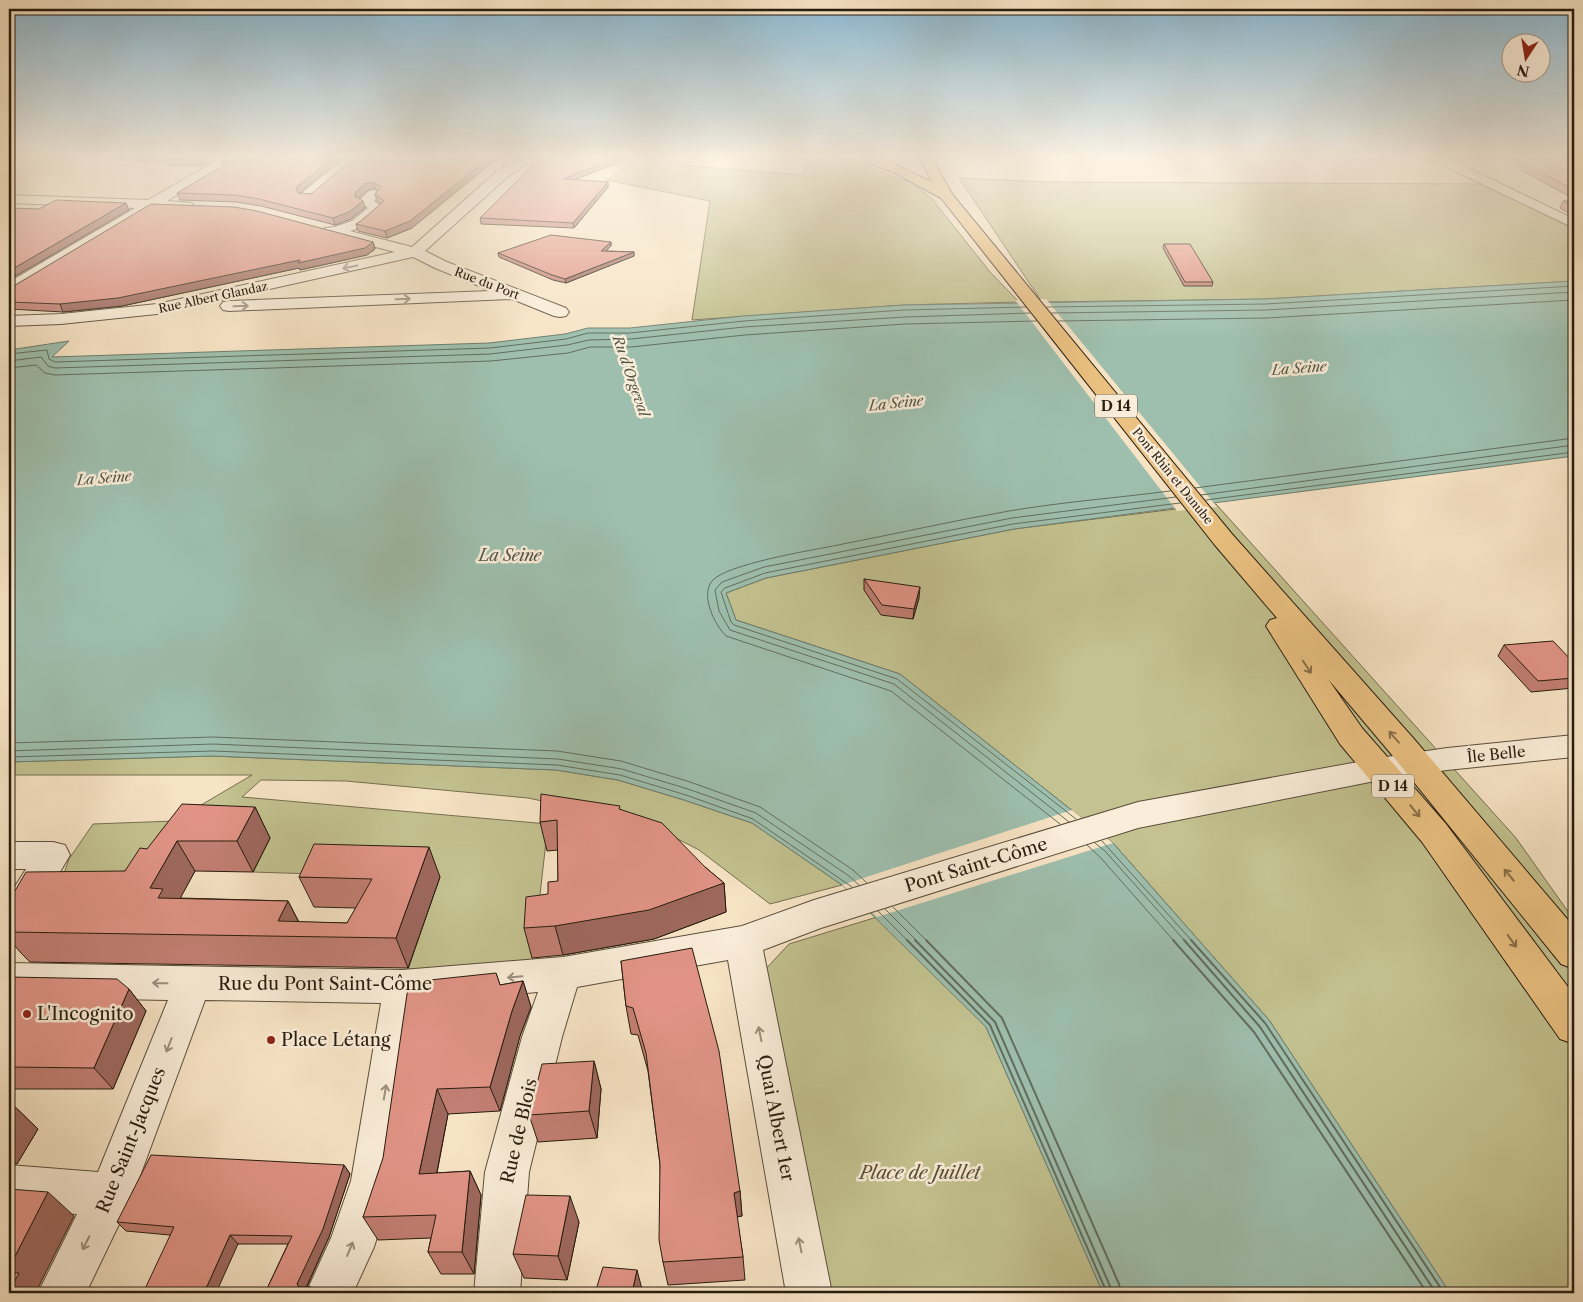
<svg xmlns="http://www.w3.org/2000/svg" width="1583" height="1302" font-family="'Libre Caslon Text',serif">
<rect width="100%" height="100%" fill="#f7e4c5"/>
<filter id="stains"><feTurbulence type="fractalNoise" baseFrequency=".004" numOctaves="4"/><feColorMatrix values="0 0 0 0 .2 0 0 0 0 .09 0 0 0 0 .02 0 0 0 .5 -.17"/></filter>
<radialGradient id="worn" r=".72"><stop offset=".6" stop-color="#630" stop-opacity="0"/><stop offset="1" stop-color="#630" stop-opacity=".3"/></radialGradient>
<path fill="#c3c290" stroke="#756f50" d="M556,158h94l42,8 110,9 8,-17h38l53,22 12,3 20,17 57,72 29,30 -115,3 -212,15 18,-119 -103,-21 19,-14z
M959,178l87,4 438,2 90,45v52l-308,18 -224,3z
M1216,504l300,334 58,82v373h-124l-181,-273 -156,-177 -213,-169 -164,-54 -10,-27 40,-15 248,-49z
M212,756l344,14 62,10 66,20 68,23 90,62 -72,19 -71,-54 -52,-27 -119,-25 -182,-17 -85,-1 -19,17 306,27 -16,141 -127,14 34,-101 -186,-6 17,-34 -111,40 -105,24 15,-43 24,-35 81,-3 78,-46h-243v-13z
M877,917l109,110 117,266h-282l-59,-320 27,-29z"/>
<path fill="#9ebfae" stroke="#6e7e6e" d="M1574,281v175l-560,73 -248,49 -40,15 10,27 164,54 213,169 156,177 181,273h-347l-117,-266 -144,-142 -90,-62 -68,-23 -66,-20 -62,-10 -344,-14 -203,6v-412l60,-9 -17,16 437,-14 76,-9 23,-6h42l113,-12 161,-11 362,-6z"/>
<path fill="#f7e4c5" d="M1046,299l171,208 -40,4 -162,-211z
M1072,810l41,33 -236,74 -35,-32z"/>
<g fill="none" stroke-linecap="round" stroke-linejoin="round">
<path stroke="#626e5e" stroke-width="1" d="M1047,307l219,-3 308,-18
M1052,313l214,-3 308,-18
M1058,321l209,-3 307,-18
M9,354l38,-4 2,9 6,3 435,-14 76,-9 22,-6h42l114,-12 160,-11 122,-3
M9,361l32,-4 7,9 7,2 435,-14 77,-9 22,-5 42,-1 113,-12 161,-10 125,-4
M9,368l27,-3 9,8 10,2 436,-14 77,-8 22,-6h41l114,-12 160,-11 131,-3
M1195,488l379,-50
M1201,495l373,-50
M1206,500l368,-48
M9,743l204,-6 344,14 64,10 69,21 70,25 93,63 14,13
M9,751l204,-7 345,15 64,10 66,20 68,24 93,63 10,9
M9,757l204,-6 344,14 63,10 66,20 67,24 99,68
M1076,819l-179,-140 -163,-54 -3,-3 -10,-30 4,-4 40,-15 248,-49 167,-21
M1069,822l-175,-138 -164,-54 -11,-19 -4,-21 7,-8 42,-15 248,-49 164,-21
M1060,824l-169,-133 -165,-55c-11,-11 -26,-40 -14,-55 14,-17 101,-31 126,-36 57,-11 114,-24 171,-34 53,-9 107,-13 161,-20
M1102,841l90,100
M1095,843l10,8 80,90
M1087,845l13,12 74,84
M893,907l34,34
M885,909l32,32
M878,911l30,30"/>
<path stroke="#626e5e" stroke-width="2" d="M907,940l83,85 117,268
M915,940l80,82 118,271
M926,940l76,78 117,266 2,9
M1173,940l81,92 173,261
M1184,940l76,87 176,266
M1191,940l74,83 179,270"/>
<g stroke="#5b4e3c" stroke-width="2">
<path id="minor" d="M221,158h14l-68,43 25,2 2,3 -2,3h-38l-139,84 -6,1v-12l126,-74 -126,-5v-8l139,5z
M345,158h13l-46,41h-10l-2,-3 2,-3z
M520,158h14l-28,20 -81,73 22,11 119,46 3,4 -3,4 -6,1 -6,-1 -42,-17 -283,12 -6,-1 -3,-4 3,-4 6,-1 262,-10 -56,-23 -22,-11 -256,57 -96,10 -52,2v-10l52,-2 96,-10 238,-52 -70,-18 -2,-3 2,-3 9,-1 18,-6 16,-13 -10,-7 11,-10 5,-1 7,4 -7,7 10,7 -22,19 -12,4 62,16 84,-75z
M1432,158h15l127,61v9l-140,-67z
M1574,735v22l-127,13 -67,10 -242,48 -317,100 -58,22 69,343h-46l-58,-333 -151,27 -15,50 -33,135 -9,121h-46l11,-121 37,-135 16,-45 -119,10 -24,179 -21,66 -21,46h-47l25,-55 20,-57 30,-178 -176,-3 -72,195 -47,98h-48l39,-79 -68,-5v-44l89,7 70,-172 -159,-3v-34l393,7 161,-13 179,-31 72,-26 324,-98 242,-44 67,-10z
M9,842h44l12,3 5,10 -48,82 -13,4v-45l17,-27h-17z"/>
</g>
<g stroke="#271c0f" stroke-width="2">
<path id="major" d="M860,158h21l51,24 -12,-24h12l20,36 280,340 182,205 160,188v42l-13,-5 -169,-209 -64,-76 34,49 84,96 128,171v49l-14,-5 -138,-197 -82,-98 -74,-118 4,-6 7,-2 -63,-74 -273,-346 -48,-26 -31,-11z"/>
</g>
<use href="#minor" fill="#faedd9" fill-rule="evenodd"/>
<use href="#major" fill="#ecc282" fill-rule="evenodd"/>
</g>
<path fill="#c27f73" stroke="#271c0f" d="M120,158h98l-15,8 -35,-1 -2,-3 -45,-2z
M227,158l74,34 -1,1 11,1 116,-33 -15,67 -25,10 -29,-7 -2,-7 5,-3 20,-17 -4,-3 -2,-7 3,-3 -3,-3 -7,2 -10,8 7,10 -14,11 -16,6 -74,-19 -25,-4 -56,-2 -3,-7 47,-27 -2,-5z
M540,158h89l-55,22 34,2v5l-34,41 -93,-4 -1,-6z
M1416,158h18l-2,4h-6z
M1450,158h124v41l-75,-41 -43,2z
M1563,201h11v15l-14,-8z
M373,242l2,7 -8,6 -67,15 -1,-2 -177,38 -59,6 -54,-3v-21z
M611,242v4l-5,5 28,1v4l-68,27 -13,-3 -54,-23 -1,-4z
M1164,244l49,38 -1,4h-28l-21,-38z
M864,579l55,19 -6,21 -32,-4 -17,-25z
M1504,645l70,18v25l-43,4 -33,-36z
M255,807l15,31 -17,34 -58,-1 -15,27 108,3 11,21 48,1 9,-15 -42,-1 -15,-30h141l-32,91 -378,-6 -9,-9 -12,-14v-38l116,-30 22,-22z
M620,810l85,57 19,16 2,29 -72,27 -91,16 -31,3 -8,-30 24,-34 10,-13v-31l-11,1 -7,-29z
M621,961l119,230 2,25 -5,1 6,40 2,23 -77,5 -5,-23 -3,-98 -12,-93 -10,-36 -7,-1 -5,-28z
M496,973l4,12 23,-4 8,26 -11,29 -20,75 -52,3 -11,59 33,-2 11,24 -7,79h-33l-13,-22 3,-14 -53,2 -15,-23z
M9,977l120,12 17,22 -33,78h-104z
M594,1061l7,28 -4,49 -59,4 -9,-27z
M9,1102h1l28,27 -21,35h-8z
M344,1165l6,9 -21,63 -22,50h4l5,6h-51l23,-49h-50l-68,-9 -44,-4 -9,-9z
M579,1222l-12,58 -43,-2 -11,-24z"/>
<path fill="#9e685e" stroke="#271c0f" d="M205,158h13l-15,8 -3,-6z
M333,158h9l-41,34 -3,3 -2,-7 3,-3z
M489,158h9l-86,70 -25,10 -2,-7z
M616,158h13l-66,26v-5z
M373,182l2,6 -7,2 -11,10 -2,-7 11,-10z
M608,182v5l-34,41 -1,-5z
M363,201l2,7 -14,11 -16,6 -2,-7z
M126,203l3,7 -120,70v-9z
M373,242l2,7 -8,6 -67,15 -1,-2 -177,38 -59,6 -3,-8z
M611,242v4l-9,9 -1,-4z
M634,252v4l-68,27 -1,-4z
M920,587l-1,11 -6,21 1,-10z
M255,807l15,31 -17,34 -16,-31z
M177,841l18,30 -20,37 2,20 -27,-40z
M429,847l11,30 -32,91 -12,-30z
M9,875l6,8 -6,10z
M724,883l2,29 -72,27 -91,16 -8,-29z
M288,901l15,30 -25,-10z
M523,981l8,26 -11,29 -20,75 -10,-24 22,-76z
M129,989l17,22 -33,78 -19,-21z
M594,1061l7,28 -4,49 -8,-27z
M437,1089l11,25 -16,83 -13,-23z
M10,1102l28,27 -21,35 -8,-8v-52z
M344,1165l6,9 -21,63 -25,55 1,1 -8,-9z
M470,1171l11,24 -7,79 -12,-22z
M740,1191l2,25 -6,1 -2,-24z
M48,1192l26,24 -36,72 8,5h-37v-25z
M570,1196l9,26 -12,58 -9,-24z
M230,1235l8,9 -22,49h-12z
M637,1270l6,23h-11z
M311,1287l5,6h-8z"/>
<path fill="#e19486" stroke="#271c0f" d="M168,158h37l-5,2 -35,-1z
M227,158h106l-34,27 -3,3 2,5 13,1 41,-34 75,1 4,-3h58l-79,63 -25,10 -29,-7 5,-3 23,-20 -9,-7 6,-7 -8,-5 -7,1 -11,10v3l8,5 -14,11 -16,6 -74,-19 -25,-4 -57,-2 54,-32h-9z
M540,158h76l-53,21 45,3 -35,41 -93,-5z
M1513,158h61v32z
M56,200l70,3 -117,68v-63l30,1z
M1563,201h11v6z
M151,204l83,3 23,4 116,31 -8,6 -67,15 2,-3 -182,38 -58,6 -51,-2v-14l3,-1z
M551,235l60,7 -10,9 33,1 -69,27 -13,-4 -54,-22z
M1164,244h26l23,38h-28z
M864,579l56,8 -6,22 -32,-4z
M1553,641l21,22v15l-36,3 -34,-36z
M541,794l79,12 -1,3 43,14 43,44 19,16 -75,27 -94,16 -31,2 2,-31 22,-3v-12l10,-1 -1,-61 -17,2z
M182,804l73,3 -18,34h-60l-27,47 13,1 -5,9 130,3 -10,20 69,2 25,-44 -73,-2 15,-33 115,3 -33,91 -387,-6v-31l17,-29 99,-1 15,-23 7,1z
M692,948l27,103 21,140 -6,2 9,64 -80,5 -4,-22 1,-76 -14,-111 -13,-45 -7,-2 -5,-45z
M496,973l4,12 23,-4 -11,30 -22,76 -53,2 -18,85 51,-3 -8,81h-34l8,-37 -73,2 20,-59 24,-164 4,-12z
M9,977l108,2 12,10 -35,79 -85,-1z
M594,1061l-5,50 -60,4 13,-51z
M151,1155l193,10 -21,64 -26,55 2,3h12l-3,6h-43l27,-57 -62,-1 -26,58h-61l31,-66 -57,-5z
M9,1189l39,3 -39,76z
M526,1195l44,1 -12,60 -45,-2z
M603,1267l34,3 -5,23h-37z
M9,1272v1h10l-10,19z"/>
<defs><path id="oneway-shaft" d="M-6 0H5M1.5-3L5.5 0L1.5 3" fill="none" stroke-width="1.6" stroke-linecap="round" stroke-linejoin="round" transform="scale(1.25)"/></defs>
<g stroke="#9b8f7e">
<use href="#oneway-shaft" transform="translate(350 267) rotate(168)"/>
<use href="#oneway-shaft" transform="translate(403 299) rotate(-2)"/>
<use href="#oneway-shaft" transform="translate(241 306) rotate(-2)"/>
<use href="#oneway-shaft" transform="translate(515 977) rotate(175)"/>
<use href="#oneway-shaft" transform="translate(160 983) rotate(-179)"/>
<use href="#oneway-shaft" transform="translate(760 1034) rotate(-101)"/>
<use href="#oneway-shaft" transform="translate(169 1045) rotate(111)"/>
<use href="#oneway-shaft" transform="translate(385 1092) rotate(-81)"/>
<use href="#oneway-shaft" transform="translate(86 1243) rotate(117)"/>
<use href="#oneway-shaft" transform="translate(800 1245) rotate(-101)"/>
<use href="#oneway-shaft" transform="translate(350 1249) rotate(-67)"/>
</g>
<g stroke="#8a6f48">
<use href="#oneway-shaft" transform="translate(1307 667) rotate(57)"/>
<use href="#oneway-shaft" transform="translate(1394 737) rotate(-131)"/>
<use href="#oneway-shaft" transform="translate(1415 811) rotate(50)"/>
<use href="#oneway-shaft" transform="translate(1509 875) rotate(-130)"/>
<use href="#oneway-shaft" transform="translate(1512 941) rotate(54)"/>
</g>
<linearGradient id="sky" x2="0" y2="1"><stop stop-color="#8ab8d1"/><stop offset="0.46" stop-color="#fbf3e5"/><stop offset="1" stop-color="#fbf3e5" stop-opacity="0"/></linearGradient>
<rect width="1583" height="340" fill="url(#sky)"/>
<g fill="#8f2418" stroke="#faedd9" stroke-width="2">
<circle cx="27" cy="1014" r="5"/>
<circle cx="271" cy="1040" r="5"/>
</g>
<g text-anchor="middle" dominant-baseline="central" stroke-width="5" stroke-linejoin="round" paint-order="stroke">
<g font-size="12" fill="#271c0f" stroke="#faedd9">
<text transform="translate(487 283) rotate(21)">Rue du Port</text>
<text transform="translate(213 297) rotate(-12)">Rue Albert Glandaz</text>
<text transform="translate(1173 476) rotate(51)">Pont Rhin et Danube</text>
</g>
<g font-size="14" font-style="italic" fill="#515547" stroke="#faedd9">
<text transform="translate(1299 368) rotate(-4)">La Seine</text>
<text transform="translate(631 376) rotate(71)">Ru d'Orgeval</text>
<text transform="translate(896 403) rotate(-6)">La Seine</text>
<text transform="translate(104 478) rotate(-5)">La Seine</text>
</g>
<g fill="#faedd9" stroke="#665b4c" stroke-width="1">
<rect x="1095" y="394.5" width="42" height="23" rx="4"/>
<rect x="1372" y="774.5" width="42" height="23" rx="4"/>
</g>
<g font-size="14" font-weight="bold" fill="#271c0f">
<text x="1116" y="406">D 14</text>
<text x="1393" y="786">D 14</text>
</g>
<g font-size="15" fill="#271c0f" stroke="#faedd9">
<text transform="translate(1496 754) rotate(-6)">Île Belle</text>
</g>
<g font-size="16" font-style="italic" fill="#515547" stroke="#faedd9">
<text x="510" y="555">La Seine</text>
</g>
<g font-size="18" fill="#271c0f" stroke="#faedd9">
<text transform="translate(976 865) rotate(-17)">Pont Saint-Côme</text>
<text x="325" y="984">Rue du Pont Saint-Côme</text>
<text transform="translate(776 1118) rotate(79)">Quai Albert 1er</text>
<text transform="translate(519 1131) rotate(-77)">Rue de Blois</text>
<text transform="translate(131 1140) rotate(-68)">Rue Saint-Jacques</text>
</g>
<g font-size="18" fill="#271c0f" stroke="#faedd9" text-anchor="start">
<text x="37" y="1014">L'Incognito</text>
<text x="281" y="1040">Place Létang</text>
</g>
<g font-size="18" font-style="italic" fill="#564e36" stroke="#faedd9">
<text x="920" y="1173">Place de Juillet</text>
</g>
</g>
<rect width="1583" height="1302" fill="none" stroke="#f7e4c5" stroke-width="30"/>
<rect x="10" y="10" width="1563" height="1282" fill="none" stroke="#271c0f" stroke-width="2.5"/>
<rect x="15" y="15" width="1553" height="1272" fill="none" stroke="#271c0f"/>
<g transform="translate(1526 58) rotate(192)"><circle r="24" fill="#faedd9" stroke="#a69988"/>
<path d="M0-4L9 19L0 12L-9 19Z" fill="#8f2418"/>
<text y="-8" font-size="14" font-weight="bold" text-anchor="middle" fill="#271c0f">N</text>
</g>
<rect width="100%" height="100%" filter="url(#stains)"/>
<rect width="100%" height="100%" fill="url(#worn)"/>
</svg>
